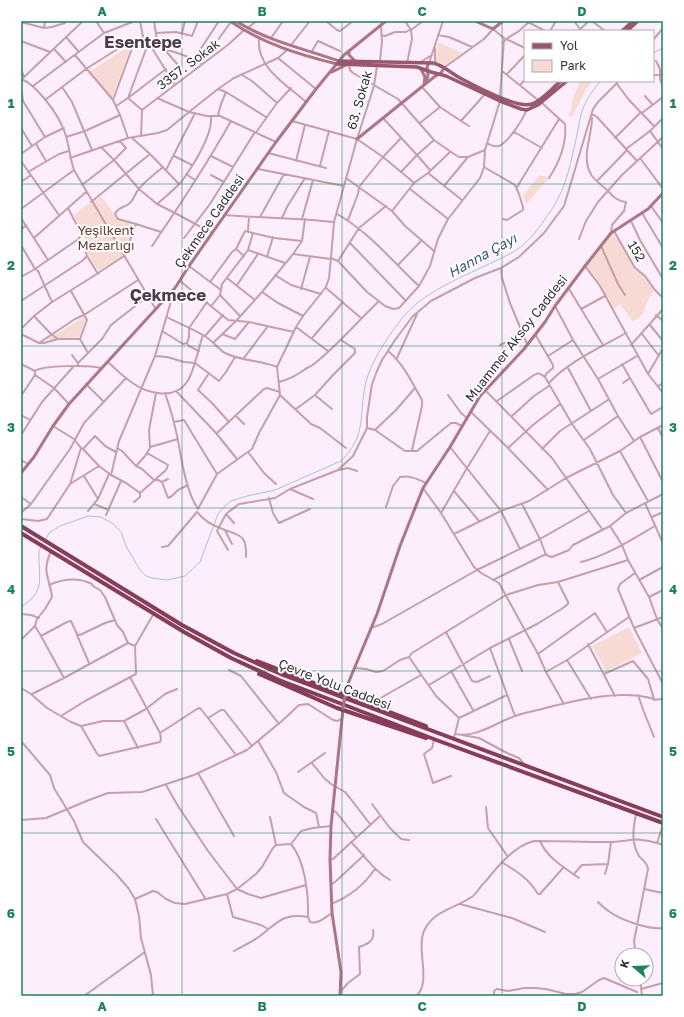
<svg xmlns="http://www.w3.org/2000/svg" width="684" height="1017" font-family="'Golos Text',sans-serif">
<rect width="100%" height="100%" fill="#fceefc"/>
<path fill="#f7dad3" d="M438,42l24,11 -16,12 -10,-4z
M131,47l-19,51 -23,-26 34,-22z
M581,81h12l-7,8 -14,28 -4,-2 3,-5 2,-13z
M540,175l9,3 -23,26 -3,-9z
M101,196l16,23 16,5 -7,23 -4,9 -23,14 -5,-5 -9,-16 1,-8 -12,-26 14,-11 6,-1z
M612,233l14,18 8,19 11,6 10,14 -5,6 -8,19 -9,7 -13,-18 -7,6 -13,-24 -15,-20z
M83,318l3,2 -7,17 -32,3v-1z
M629,627l13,26 -36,18 -14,-25z"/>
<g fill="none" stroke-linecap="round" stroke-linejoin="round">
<path stroke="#adbeda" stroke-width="1" d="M653,53l10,-5
M46,539l3,-6 11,-7 28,-10 13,1 11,6 9,9 5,14 14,24 6,6 6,2 15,2 18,-4 15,-14 18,-48 6,-7 7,-6 16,-5 28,-6 66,-29c27,-27 17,-46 25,-79 5,-21 23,-47 37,-65 20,-24 56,-39 84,-52 12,-6 25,-11 35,-19 12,-10 21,-24 30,-37 15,-22 19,-49 25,-74 2,-11 4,-25 10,-35 3,-6 9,-14 14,-19
M21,607c26,-16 17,-30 18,-56l2,-4"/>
<path stroke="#c59fa9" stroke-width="2" d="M96,21l8,12
M140,21l4,21
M154,21l4,26c15,5 31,8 44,17
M326,21l11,9 3,1 13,-10
M405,21l6,9 12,-9
M574,21l6,8
M592,21l13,10
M21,22l23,6 8,-1 13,-4
M528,22l17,9
M44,28l1,-7
M248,28l8,-7
M550,31l6,-10
M578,31l11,-10
M156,33l20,-1 16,4 6,-15
M182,33l3,-12
M381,35l4,1 10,-4h11l5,-3
M438,35l11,2 23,10
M66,37l13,15
M259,38c-3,30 28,47 47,64
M271,38l12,-17
M506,39l19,9
M653,40l10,-12
M21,41l29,11
M503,43l3,-4 13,-8 11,-10
M291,45l19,-24
M435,48v12l1,3
M54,49l12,13
M165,50l13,15
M312,51l6,-10 22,10
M75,55l38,45 7,15 8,23
M193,58l5,-5 21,-32
M278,58l38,31
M199,61l10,-9 22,-30
M380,61l2,-20 -1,-15
M656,61l4,8v10l3,8
M421,62l9,-6
M407,63l5,-24 -1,-9
M429,63l14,-42
M349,65l1,5 3,3 45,26 36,41 20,14 5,3h9l17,-7 15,-49
M445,67l39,-28 9,-10 11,9 -4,59
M21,69l3,8
M502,71l36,29
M507,74l18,-19
M242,75l10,6 25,22
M653,75h8l2,-1
M21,79c15,5 36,34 42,49 6,12 6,28 11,42l81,138
M21,83l1,-4 61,-58
M617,84l12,16 25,26
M520,85l5,-5
M33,86l71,-53 31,-12
M21,87l2,14 22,36
M62,87l10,15 20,48
M422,87l18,20 21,14 24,-27
M226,92l40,25
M645,96l7,8
M157,98l32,14 29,-23
M45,100l41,-31 30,-19 18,-8h10l6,3 25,40
M113,100l21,-57
M542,103l23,21c2,20 -5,37 -16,54
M116,106l12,-8 38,-29
M142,110l87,-66 14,-13
M642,113l21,-16
M592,114l5,3 40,44
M218,115l3,-11 5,-12 -8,-3 16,-11 44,-20 9,-8
M383,118l34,37 -16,17
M592,118c0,19 -12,40 0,58 4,5 9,9 14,13 7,7 10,12 20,13l-2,9 -12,14 -1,8
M663,118l-13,13 13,18
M292,121l65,18 26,18 29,24 2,2 -22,28
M461,121l8,5
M420,123l20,-16
M21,128l11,18
M257,131l20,-28 14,-15
M514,132l28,16
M141,136l1,-26 -14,-12 20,-54
M66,137l19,-6 35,-16
M132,138l18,16 29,30
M615,138l26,-26
M487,143c3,2 8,4 12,3 10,-5 23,-25 27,-35
M36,144l10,17
M101,147l13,13 25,29 18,15 18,9 37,20
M626,149l24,-18
M268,153l58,15
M21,154l24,-17 19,-9
M174,156l18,9
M211,156l22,11
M70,158l58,-20 30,-5 9,-3 22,-18 18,4h13l56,26
M640,158l23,31
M21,161l38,54
M296,161l9,-36
M320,166l9,-35
M484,167l31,18 4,9 4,13v3l-16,10 -4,-1
M258,169l86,17
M166,170l29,-57
M430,170l-13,-15 17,-15
M28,172l31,-18 10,-3
M428,173l34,27
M186,174l9,6
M211,175l13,7
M346,178l46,33 13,15 29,25
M597,181l30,-31
M21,182l10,-7
M414,183l14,-10 22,-21
M82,185l32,-25 12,-12 -6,-7
M444,186l24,-29
M517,187l42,-68
M410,189l38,30
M91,202l59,-48
M157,204c8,-7 17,-14 25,-23 10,-14 31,-46 29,-64
M651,206l12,17
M21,209l53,-39
M642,213l21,35
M337,214c32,18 55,47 82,72
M225,215c37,3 73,3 109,7
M260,217l24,-43
M21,218l27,42
M282,218l5,-11 18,-29
M302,219l11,-39
M348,220l10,-26 1,-7 24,-30 18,-19
M631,221l9,19 23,39
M136,224l-18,-5 -3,-5c3,-7 9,-6 15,-11 4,-4 5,-10 9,-14 6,-8 16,-15 24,-22
M21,230l5,-5
M248,231l1,-14
M614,231l21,37 10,8 10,14 8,8
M34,238l52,-46
M184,238l26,-34 45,-72
M579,239l7,-18 12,-19 24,-27 41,-38
M350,243l56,58
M21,245l14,24 3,2 14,31
M152,246c28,-41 55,-82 79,-125
M601,246l17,38 7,11
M236,249l8,7
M248,250l37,13
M293,254l38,5
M87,256l11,18
M267,257l6,-20
M331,258l7,3 29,31 18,14 8,3 6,-1 20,-22 11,-20 8,-27 10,-20 32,-41 4,-11 1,-17
M338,261l21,-33 27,-22
M398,265l24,-25
M189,266l32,24
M585,266l15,20 48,88 15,19
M501,268l1,10 8,25 17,41
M275,275l16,10 30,9
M21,277l14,-8 42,-29 5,-5 -14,-27
M227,278l28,22
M180,281l48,39 21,2 45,10
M210,282l22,-30 4,-3 9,-18 29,7 28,3
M237,285l21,-31
M326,288l35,30
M301,289l9,-32
M569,289l34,56
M71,291l16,29 -7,19 8,14
M262,292l16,11 25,13
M220,295l20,21
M21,301l61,-40 5,-5 -2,-7 -8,-9
M212,305l8,-10 2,-11 26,-34 5,-17
M555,306l18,34 25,39 20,37 16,25
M581,309l24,-13
M656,315l7,6
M167,317c12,7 27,12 39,20 7,4 12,12 19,16 15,8 35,7 52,14
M650,325l13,16
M296,327l32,24
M21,329l13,-13
M162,331l21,13 4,-1 2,3 10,5
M21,334l18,9h5l14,-4h22
M222,334l13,5 14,-17
M535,334l18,31v3l-7,6 -1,3 27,47 18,25 23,46 13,18
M642,334l17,22
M205,336l18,-21
M312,338l31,-36
M58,339l-7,-5 -17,-18 18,-14 37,-23 35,-23 12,-32 25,8
M214,342l22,-21 26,-29 31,-38 9,-13 3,-22
M39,343l36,-24 9,-4 54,-35
M187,343l2,-6v-9l18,-26
M500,345l22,-10
M631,345l32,-36
M388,351c16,13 24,32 34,49v6l-10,44
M72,355l6,8
M155,356l12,1 17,5 11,1 24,18 7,-9 9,-15
M548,356l25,-16
M244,358l24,-32
M397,358l20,-44
M108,362c7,7 15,14 23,20 15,11 43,19 56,0 8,-12 11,-33 16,-47
M21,364l14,7v4l19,13 15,16
M622,364l8,14 -7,5
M78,366v-3l24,-24 9,-14 37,-29
M568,368l23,43
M35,371c8,-6 55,-6 66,-3
M209,373l-11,17 14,13 17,19
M648,374l15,-26
M630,378l21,36 12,-7
M598,379l39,-23
M279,382c11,-3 16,-6 25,-12 3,-3 7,-3 10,-6 24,-19 43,-42 65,-63
M549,383c17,-20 54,-37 77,-50
M86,384l18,18
M658,386l5,-3
M485,390l67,68 50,71
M177,392l39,41 21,26
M156,393l-7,37 1,18 -5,8 -9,10 6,3 12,11h4l4,2 6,-3
M165,393c3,10 7,20 9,30 7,25 9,64 24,86l19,-35 35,-25 7,-16 21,-38 -3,-28 19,-40 7,-11 23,-29 3,-9 2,-20 3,-36 23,-83 17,-53 3,-20
M280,395l31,29 9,4 26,20
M448,395l13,18 6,5
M21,396l14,-21
M316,396l16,13
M497,401l37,-26c5,-3 7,-1 11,2
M296,409l19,-14 18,-20 22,-22v-4l-14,-9
M471,412l37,36 40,42
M21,415l9,5
M236,416l8,8
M512,416l22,-20 15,-10
M174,422l10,-2 33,54
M53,426l21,13 7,9 2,1 16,17 12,9
M367,428v-11l5,-33 5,-13 5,-11 13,-20 18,-24 18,-15 44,-23 26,-10 18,-11 25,-24 20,-27 29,-97 5,-7 21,-21
M658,428l5,10
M375,430l21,-20 19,-22
M217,433l47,-44 3,-1 13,4
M21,435l21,-33 31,-35
M640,437l23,45
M584,440l34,-24
M150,447l28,-8
M450,447l51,64 19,38
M117,448l5,3 14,15
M508,448l25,-23 27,-21
M83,449l12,-13 10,10 11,6
M542,449l18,-18 48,-31
M620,451l28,50
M248,452l16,21 12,11
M147,453l21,12 -2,5 -26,23 -14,-10 -15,-8 8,-34 36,-85 19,-65
M21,460l7,4
M338,470l15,-14 14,-28 8,2 30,21h12l34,-28h5l6,3
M84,476l14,23
M162,482l6,16 4,-2 6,-6 10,-5
M70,484l11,-36
M423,488l18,25 33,54 7,6 18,10 39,71 8,18 18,32
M290,489l48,-19 10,-2 9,3
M454,491l25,30
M21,497l10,7 39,-55 14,-26 42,-45
M269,498l4,15 6,10 31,-14
M134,502l6,-5v-4
M645,503l17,38 1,6
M94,504l15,6
M522,504l18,35 6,16 6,2 17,-7 4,-5 37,-19 16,-13 37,-19
M386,507l7,-21 7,-9c10,-2 17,2 26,6
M88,511l10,-12 11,-25
M197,512c6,7 14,13 23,16 19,8 27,5 26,29
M21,513l10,-9
M441,513l26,-45 23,-37
M226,514l8,9
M106,515l15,-34
M652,517l11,-5
M21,519l17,2 9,-2 23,-35 29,-18
M610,526l12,19 6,15 21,37 8,22 6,10
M225,530l7,14
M454,534l47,-23 28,-10 37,-23 54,-27 20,-14 23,-12
M162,547l6,-1 29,-34
M228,550l-11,-19 9,-17 13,-10 36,-6 15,-9 23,10
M581,562c27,-7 50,-22 74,-36
M635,573l-15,11 -2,5 16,39 29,56
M493,580l53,-26
M639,580l24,-13
M558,582l70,-22
M49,585c14,-6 29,-8 43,-1l1,2 7,4 5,7 12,28 6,7 5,11 7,3
M649,597l14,-7
M21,614l10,1 8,3
M35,626l6,10 26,-14 4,-1 6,13 3,1 25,-12 10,-3
M371,628l11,-4 95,-54 63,-31 49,-28
M634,628l29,-11
M77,635l12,28
M41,636l23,42
M509,639l13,32
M21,640l14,-14 2,-7 8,-10 7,-12c-2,-20 -11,-23 -1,-46
M588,644l27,52
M490,648l25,68
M538,654l57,-41 12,19
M409,657l3,-4 34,-21 26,49 5,1 13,-6
M567,660l24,39
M354,668l12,1 10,3 7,-1 17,-11 9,-3 27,39 23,22 -4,16
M229,670l12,6 38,48
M451,671l22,39
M546,672l21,-12 62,-43
M604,674l29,-13 15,18 6,20
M429,685l61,-37 47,-24 26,-16 5,-4v-2l-10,-20 -20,3 -32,10 -60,37
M21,688l10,6 16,14 24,14 10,4 22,-5h21l22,-12 19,-15 12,-5
M32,694l32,-16 64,-35
M638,695l6,17 10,25
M370,704l51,-29
M61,716l24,-15 51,-27 -1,-28 18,-31
M208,718l13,-8h3l28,36
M459,718l48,-23
M124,721l14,27
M81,726l15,26 3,4 61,-14 1,-3 -1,-6 -30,-56
M160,733l37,-24 3,-1 8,10 28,37
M462,735l17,3 28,15 12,5 5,6
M453,739l2,-5c22,4 40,-11 60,-18 10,-4 21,-5 30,-8 33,-8 76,-19 109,-9v1l7,-1 2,-1
M434,740l-2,8 -8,6 9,29 18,-7
M21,741l29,34 4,13 20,33 9,21 34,33 12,14 6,10 4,17 2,22 10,37 2,21
M258,741l18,31 8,21 20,14 12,6 3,14
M312,763l12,15 7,6 14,8 5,6 20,26
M298,772l27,-19
M198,773l36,63
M166,785l12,21 30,45 29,38 11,5 13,4 45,-13
M372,804l17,23 12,12 8,1
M486,807l2,21 20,29
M333,811l3,1 20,25
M270,817l6,28
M156,819l49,79
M21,820l25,-2 43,-18 19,-7 34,-1 52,-17 53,-25 36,-30 16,-15 9,-1 25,16 4,1 5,-2
M540,841c7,17 25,27 39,37
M351,842c13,13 23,29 39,38
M657,843l6,2
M291,844c14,17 18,51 17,73
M330,859h3l47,-43
M503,863c15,9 26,16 35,31h2l23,-26
M574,874l8,-9 26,-1
M605,874l3,-10 3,-22
M332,884l3,-2 29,-27
M644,889l19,4
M227,894l6,23 28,8 7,4
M135,899l18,-8 4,1 9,7 9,4 10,1 42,-10 10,-5 19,-15 6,-7 11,-19 3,-3 15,-1 10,-13 12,-3 18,-2
M598,902c3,3 7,7 12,10 11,8 39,18 53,16
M331,904c18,-7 33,-19 44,-35
M460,904l52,14 33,14
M234,951c9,-5 18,-9 26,-15 18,-14 23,-23 48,-19l2,5c9,2 14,-4 22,-9
M636,955l-2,-14 14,-72c-1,-7 -5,-8 -9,-13 -8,-13 -6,-27 -3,-42
M640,979l2,17
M641,989l22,-6
M341,991l7,-8 12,-9 -1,-27c9,-3 16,-6 14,-17
M84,996l61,-44
M310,996h4
M416,996c16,-13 0,-46 8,-65 9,-21 33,-23 49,-35 5,-4 7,-10 12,-14 13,-16 29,-36 49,-41 25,0 49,1 74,1 20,0 28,-6 49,1l6,-18
M494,996v-5l3,-2 11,2 16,-3h11l11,1 20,5h9l7,-2 17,-12 5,-2 33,14"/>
<path stroke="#ac7686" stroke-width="3" d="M230,21c31,22 70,34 107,43
M236,21c31,20 69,28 103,40
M475,21l18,8 10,-8
M349,52v3l6,6
M421,69l4,8 -1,8
M332,72l14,-7
M426,83l2,-8 -1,-8 2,-4
M357,139l77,-62 7,-4 3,-5
M21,473l13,-16 19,-31 16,-22 106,-116 14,-22 87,-124 40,-53 28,-34 42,-34
M345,696l2,-10 30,-72 23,-68 23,-58 27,-41 30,-51 44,-47 21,-27 10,-16 30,-40 26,-33 37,-24 15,-16
M340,996l1,-24 -9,-59 -2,-54 1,-33 12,-117"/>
<path stroke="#99586d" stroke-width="3.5" d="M622,31l11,-10
M627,31l11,-10
M339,61l94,2c10,2 18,10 27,15 13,7 58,31 72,26 11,-4 20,-16 29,-23
M337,64l80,3 14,5 15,4 54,25 21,8 6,1 11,-5 29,-24"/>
<path stroke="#873d57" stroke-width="4" d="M21,526l161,99 52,28 49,22 380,142
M21,533l163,99 47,26 48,22 160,61 224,82
M257,661l169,65
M259,674l78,34 89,30"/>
<path stroke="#ac7686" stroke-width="3" d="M343,708l2,-11"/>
</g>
<path fill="none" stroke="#1e825c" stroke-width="1" stroke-opacity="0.55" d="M182,21v975M342,21v975M502,21v975M21,184h642M21,346h642M21,508h642M21,671h642M21,833h642"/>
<g text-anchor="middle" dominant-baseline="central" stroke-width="4" stroke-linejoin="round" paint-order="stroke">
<g font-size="13" fill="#372e37" stroke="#fff">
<text transform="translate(188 64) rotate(-37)">3357. Sokak</text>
<text transform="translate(359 100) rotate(-74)">63. Sokak</text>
<text transform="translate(209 221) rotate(-55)">Çekmece Caddesi</text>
<text transform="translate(637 251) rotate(59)">152</text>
<text transform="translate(516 338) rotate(-52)">Muammer Aksoy Caddesi</text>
<text transform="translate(335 684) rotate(21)">Çevre Yolu Caddesi</text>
</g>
<g font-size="13" fill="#6b382d" stroke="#fff">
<text x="106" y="230">Yeşilkent<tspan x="106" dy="15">Mezarlığı</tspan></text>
</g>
<g font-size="14" font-style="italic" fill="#3d557f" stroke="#fff">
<text transform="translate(482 255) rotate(-29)">Hanna Çayı</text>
</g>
<g font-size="17" font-weight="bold" fill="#4e3b4d" stroke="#fff">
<text x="143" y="41">Esentepe</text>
<text x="168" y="294">Çekmece</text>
</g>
</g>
<rect width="684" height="1017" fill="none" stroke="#ffffff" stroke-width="44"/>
<rect x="524" y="30" width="130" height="52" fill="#ffffff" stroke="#afabaf"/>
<rect x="532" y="43" width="20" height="6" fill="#99586d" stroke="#afabaf"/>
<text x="560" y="50" font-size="12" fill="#372e37">Yol</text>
<rect x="532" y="60" width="20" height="12" fill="#f7dad3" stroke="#afabaf"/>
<text x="560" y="70" font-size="12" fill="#372e37">Park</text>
<g transform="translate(634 967) rotate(289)"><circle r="19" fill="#ffffff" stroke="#afabaf"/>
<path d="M0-3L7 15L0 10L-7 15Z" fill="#1e825c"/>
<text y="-6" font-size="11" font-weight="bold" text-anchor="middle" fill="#372e37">K</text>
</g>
<rect x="22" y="22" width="640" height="973" fill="none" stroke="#1e825c" stroke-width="1.5"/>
<g font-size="13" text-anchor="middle" font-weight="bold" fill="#1e825c">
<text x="102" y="16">A</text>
<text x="262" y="16">B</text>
<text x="422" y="16">C</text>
<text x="582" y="16">D</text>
<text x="11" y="108">1</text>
<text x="673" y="108">1</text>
<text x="11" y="270">2</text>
<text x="673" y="270">2</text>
<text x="11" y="432">3</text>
<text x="673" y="432">3</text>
<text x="11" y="594">4</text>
<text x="673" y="594">4</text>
<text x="11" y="756">5</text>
<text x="673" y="756">5</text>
<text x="11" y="918">6</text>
<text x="673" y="918">6</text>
<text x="102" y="1011">A</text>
<text x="262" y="1011">B</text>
<text x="422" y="1011">C</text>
<text x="582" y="1011">D</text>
</g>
</svg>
